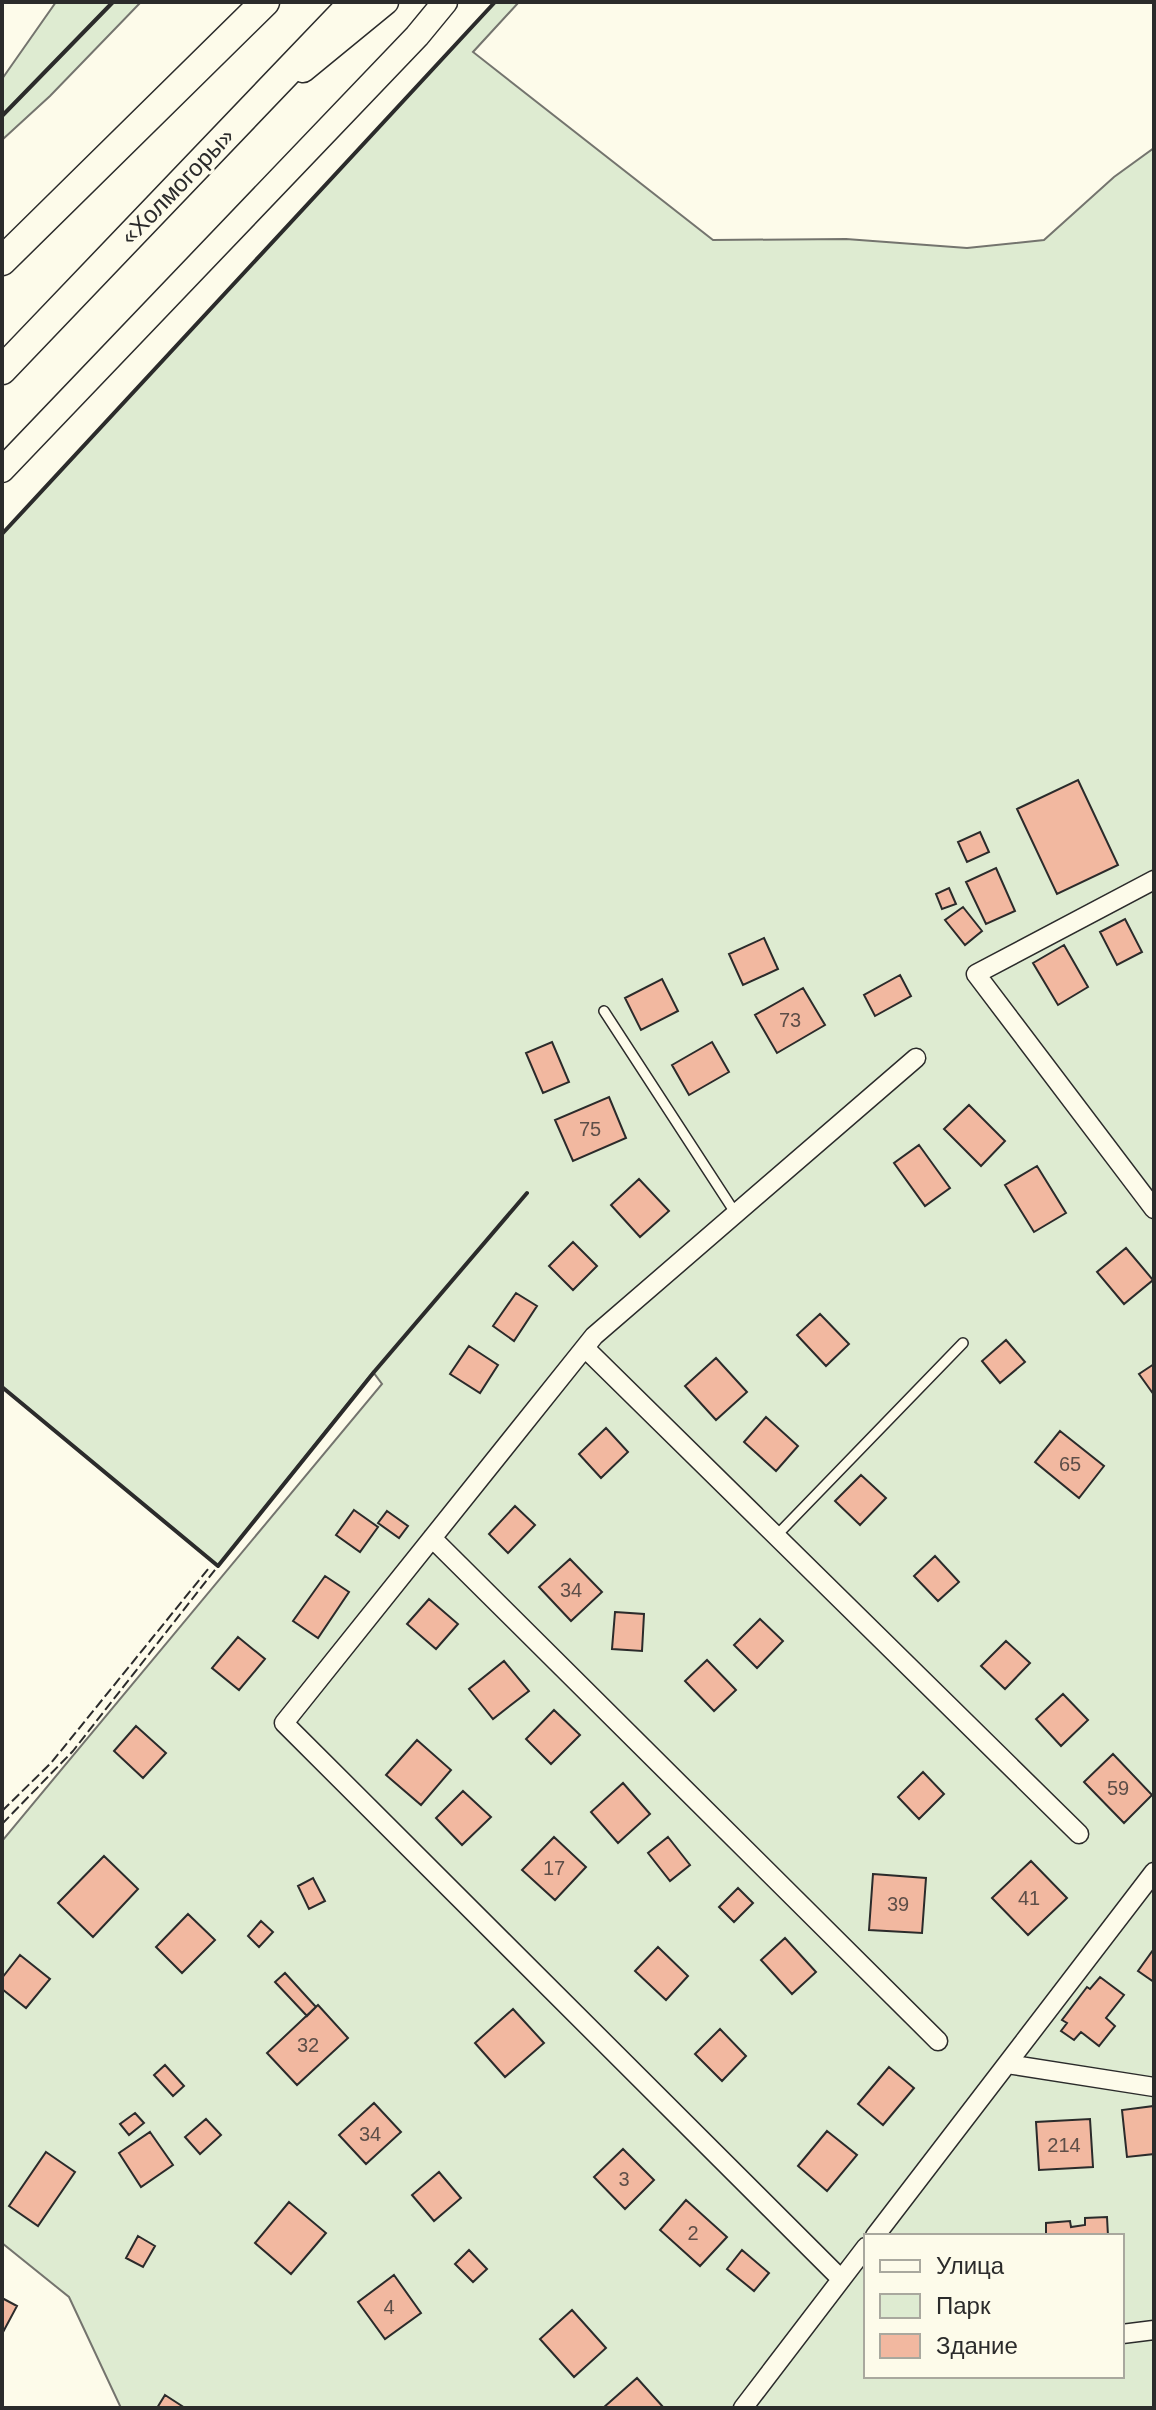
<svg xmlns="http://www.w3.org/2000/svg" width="1156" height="2410" font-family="Helvetica,sans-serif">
<rect width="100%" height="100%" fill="#fdfbea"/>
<path fill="#deebd1" stroke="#74746e" stroke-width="2" fill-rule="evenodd" d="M56,2h85l-91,94 -48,44v-61z
M495,2h24l-46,50 240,188 133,-1 121,9 77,-8 70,-63 40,-29v2260h-1033l-52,-111 -67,-54v-402l380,-457 -9,-12 -155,194 -216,-179v-853zM866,2236h256v140h-256z"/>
<path fill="#f2b8a0" stroke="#2b2b2b" stroke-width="2" d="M1078,780l40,85 -61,29 -40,-85z
M980,832l9,20 -22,10 -9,-20z
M996,868l19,43 -29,13 -20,-42z
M949,888l7,16 -14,5 -6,-15z
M963,907l19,24 -17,14 -20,-25z
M1125,919l17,33 -25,13 -17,-33z
M764,938l14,31 -35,16 -14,-31z
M1064,945l24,42 -30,18 -25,-42z
M900,975l11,21 -36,20 -11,-21z
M662,979l16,32 -37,19 -16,-32z
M803,988l22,37 -48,28 -22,-38z
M552,1042l17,40 -26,11 -17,-40z
M712,1042l17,30 -40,23 -17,-30z
M609,1097l17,41 -53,23 -18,-41z
M969,1105l36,36 -24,25 -37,-37z
M919,1145l31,43 -25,18 -31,-43z
M1037,1166l29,47 -32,19 -29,-47z
M639,1179l30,32 -29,26 -29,-32z
M573,1242l24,24 -24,24 -24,-24z
M1126,1248l27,32 -29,24 -27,-32z
M516,1293l21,13 -23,35 -21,-15z
M820,1314l29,30 -23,22 -29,-31z
M1006,1340l19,22 -25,21 -18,-22z
M469,1346l29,19 -18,28 -30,-19z
M716,1358l31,34 -31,28 -31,-34z
M1154,1364v31l-15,-21z
M766,1417l32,29 -22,25 -32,-29z
M606,1428l22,24 -27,26 -22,-24z
M1060,1431l44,35 -25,32 -44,-36z
M861,1475l25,23 -26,27 -25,-24z
M515,1506l20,19 -27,28 -19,-19z
M354,1510l24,17 -18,25 -24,-17z
M387,1511l21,15 -9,12 -21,-15z
M935,1556l24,26 -21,19 -24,-25z
M570,1559l32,33 -31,29 -32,-34z
M325,1576l24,16 -31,46 -25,-17z
M429,1599l29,25 -22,25 -29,-25z
M615,1612l29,2 -2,37 -30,-2z
M760,1619l23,22 -26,27 -23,-23z
M238,1637l27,22 -26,31 -27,-22z
M1006,1641l24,22 -25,26 -24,-23z
M707,1660l29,30 -22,21 -29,-30z
M504,1661l25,30 -36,28 -24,-30z
M1063,1694l25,26 -27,26 -25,-27z
M554,1710l26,25 -29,29 -25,-25z
M136,1726l30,27 -23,25 -29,-27z
M417,1740l34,30 -30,35 -35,-30z
M1113,1754l39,41 -28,28 -40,-41z
M923,1772l21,22 -25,25 -21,-22z
M623,1783l27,31 -32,29 -27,-31z
M463,1791l28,26 -29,28 -26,-27z
M554,1837l32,30 -31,33 -33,-30z
M668,1837l22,28 -20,16 -22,-28z
M104,1856l34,33 -45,48 -35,-34z
M1031,1861l36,37 -39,37 -36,-37z
M873,1874l53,4 -4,55 -53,-3z
M313,1878l12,23 -16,8 -11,-23z
M738,1888l15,15 -19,19 -15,-15z
M188,1914l27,26 -33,33 -26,-26z
M261,1921l12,11 -14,15 -11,-11z
M785,1938l31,34 -24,22 -31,-34z
M658,1947l30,29 -22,24 -31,-29z
M1153,1950l1,1v31l-16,-11z
M20,1955l30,24 -24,29 -24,-19v-11z
M285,1973l31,34 -9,9 -32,-34z
M1100,1977l24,18 -18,23 9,8 -16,20 -18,-14 -7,8 -13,-9 6,-8 -5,-3 25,-33 3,2z
M318,2005l30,33 -51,47 -30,-32z
M513,2009l31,34 -39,34 -30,-34z
M720,2029l26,27 -24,25 -27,-27z
M165,2065l19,21 -11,10 -19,-21z
M889,2067l25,21 -31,37 -25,-21z
M374,2103l27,29 -35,32 -27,-29z
M1154,2106v48l-27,3 -5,-47z
M135,2113l9,10 -15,12 -9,-11z
M206,2119l15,16 -21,19 -15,-17z
M1090,2119l3,48 -54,3 -3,-48z
M827,2131l30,24 -30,36 -29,-25z
M150,2132l23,33 -32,22 -22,-34z
M623,2149l31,31 -29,29 -31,-32z
M46,2152l29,20 -37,54 -29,-20z
M439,2172l22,26 -27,23 -22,-26z
M686,2200l41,37 -27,29 -40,-36z
M289,2202l37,31 -35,41 -36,-31z
M1107,2217l1,19h-62v-13l24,-2 1,6 14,-2v-7z
M138,2236l17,10 -12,21 -17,-9z
M469,2250l18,19 -14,13 -18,-18z
M742,2250l27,23 -15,18 -27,-22z
M394,2275l27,38 -36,26 -27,-37z
M2,2298l15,8 -15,28z
M572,2310l34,38 -32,29 -34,-38z
M637,2378l27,30h-61z
M165,2395l20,13h-28z"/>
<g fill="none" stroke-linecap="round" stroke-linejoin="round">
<g stroke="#2b2b2b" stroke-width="12">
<path id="service" d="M604,1011l132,203
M776,1536l187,-193"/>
</g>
<g stroke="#2b2b2b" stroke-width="21">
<path id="minor" d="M1154,880l-178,94 178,235
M585,1348l494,486
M432,1538l506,503
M1007,2064l147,23
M875,2236l279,-364
M841,2279l-557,-556 310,-387 322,-278
M1122,2334l32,-4
M743,2408l123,-161"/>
</g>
<g stroke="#2b2b2b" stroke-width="27">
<path id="secondary" d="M303,70l83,-68
M2,470l415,-434 28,-34"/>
</g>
<g stroke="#2b2b2b" stroke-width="31">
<path id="trunk" d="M2,261l263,-259
M2,370l352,-368"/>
</g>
<use href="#service" stroke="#fdfbea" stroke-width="9"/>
<use href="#minor" stroke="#fdfbea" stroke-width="18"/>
<use href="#secondary" stroke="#fdfbea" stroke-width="24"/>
<use href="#trunk" stroke="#fdfbea" stroke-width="28"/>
<path stroke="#2b2b2b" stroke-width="2" stroke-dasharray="10 4" stroke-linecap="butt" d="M2,1811l49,-48 158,-195
M2,1824l71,-73 145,-185"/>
<path stroke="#2b2b2b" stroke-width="4" d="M2,116l111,-114
M2,534l493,-532
M2,1387l216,179 156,-194 153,-179"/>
</g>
<g text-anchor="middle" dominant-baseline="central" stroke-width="6" stroke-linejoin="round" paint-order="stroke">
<g font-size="20" fill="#5d4e48">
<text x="790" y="1020">73</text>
<text x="590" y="1129">75</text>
<text x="1070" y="1464">65</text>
<text x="571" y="1590">34</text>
<text x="1118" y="1788">59</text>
<text x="554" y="1868">17</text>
<text x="1029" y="1898">41</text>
<text x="898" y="1904">39</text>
<text x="308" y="2045">32</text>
<text x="370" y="2134">34</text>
<text x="1064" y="2145">214</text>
<text x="624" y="2179">3</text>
<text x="693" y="2233">2</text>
<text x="389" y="2307">4</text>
</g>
<g font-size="24" fill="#2b2b2b" stroke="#fdfbea">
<text transform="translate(177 186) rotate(-46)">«Холмогоры»</text>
</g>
</g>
<rect width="1156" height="2410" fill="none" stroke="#2b2b2b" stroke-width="8"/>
<rect x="864" y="2234" width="260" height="144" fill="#fdfbea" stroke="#a9a89e" stroke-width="2"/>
<rect x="880" y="2260" width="40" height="12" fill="#fdfbea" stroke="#a9a89e" stroke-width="2"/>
<text x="936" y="2274" font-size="24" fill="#2b2b2b">Улица</text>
<rect x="880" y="2294" width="40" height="24" fill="#deebd1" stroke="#a9a89e" stroke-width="2"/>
<text x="936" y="2314" font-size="24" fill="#2b2b2b">Парк</text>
<rect x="880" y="2334" width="40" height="24" fill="#f2b8a0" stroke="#a9a89e" stroke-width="2"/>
<text x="936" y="2354" font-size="24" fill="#2b2b2b">Здание</text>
</svg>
